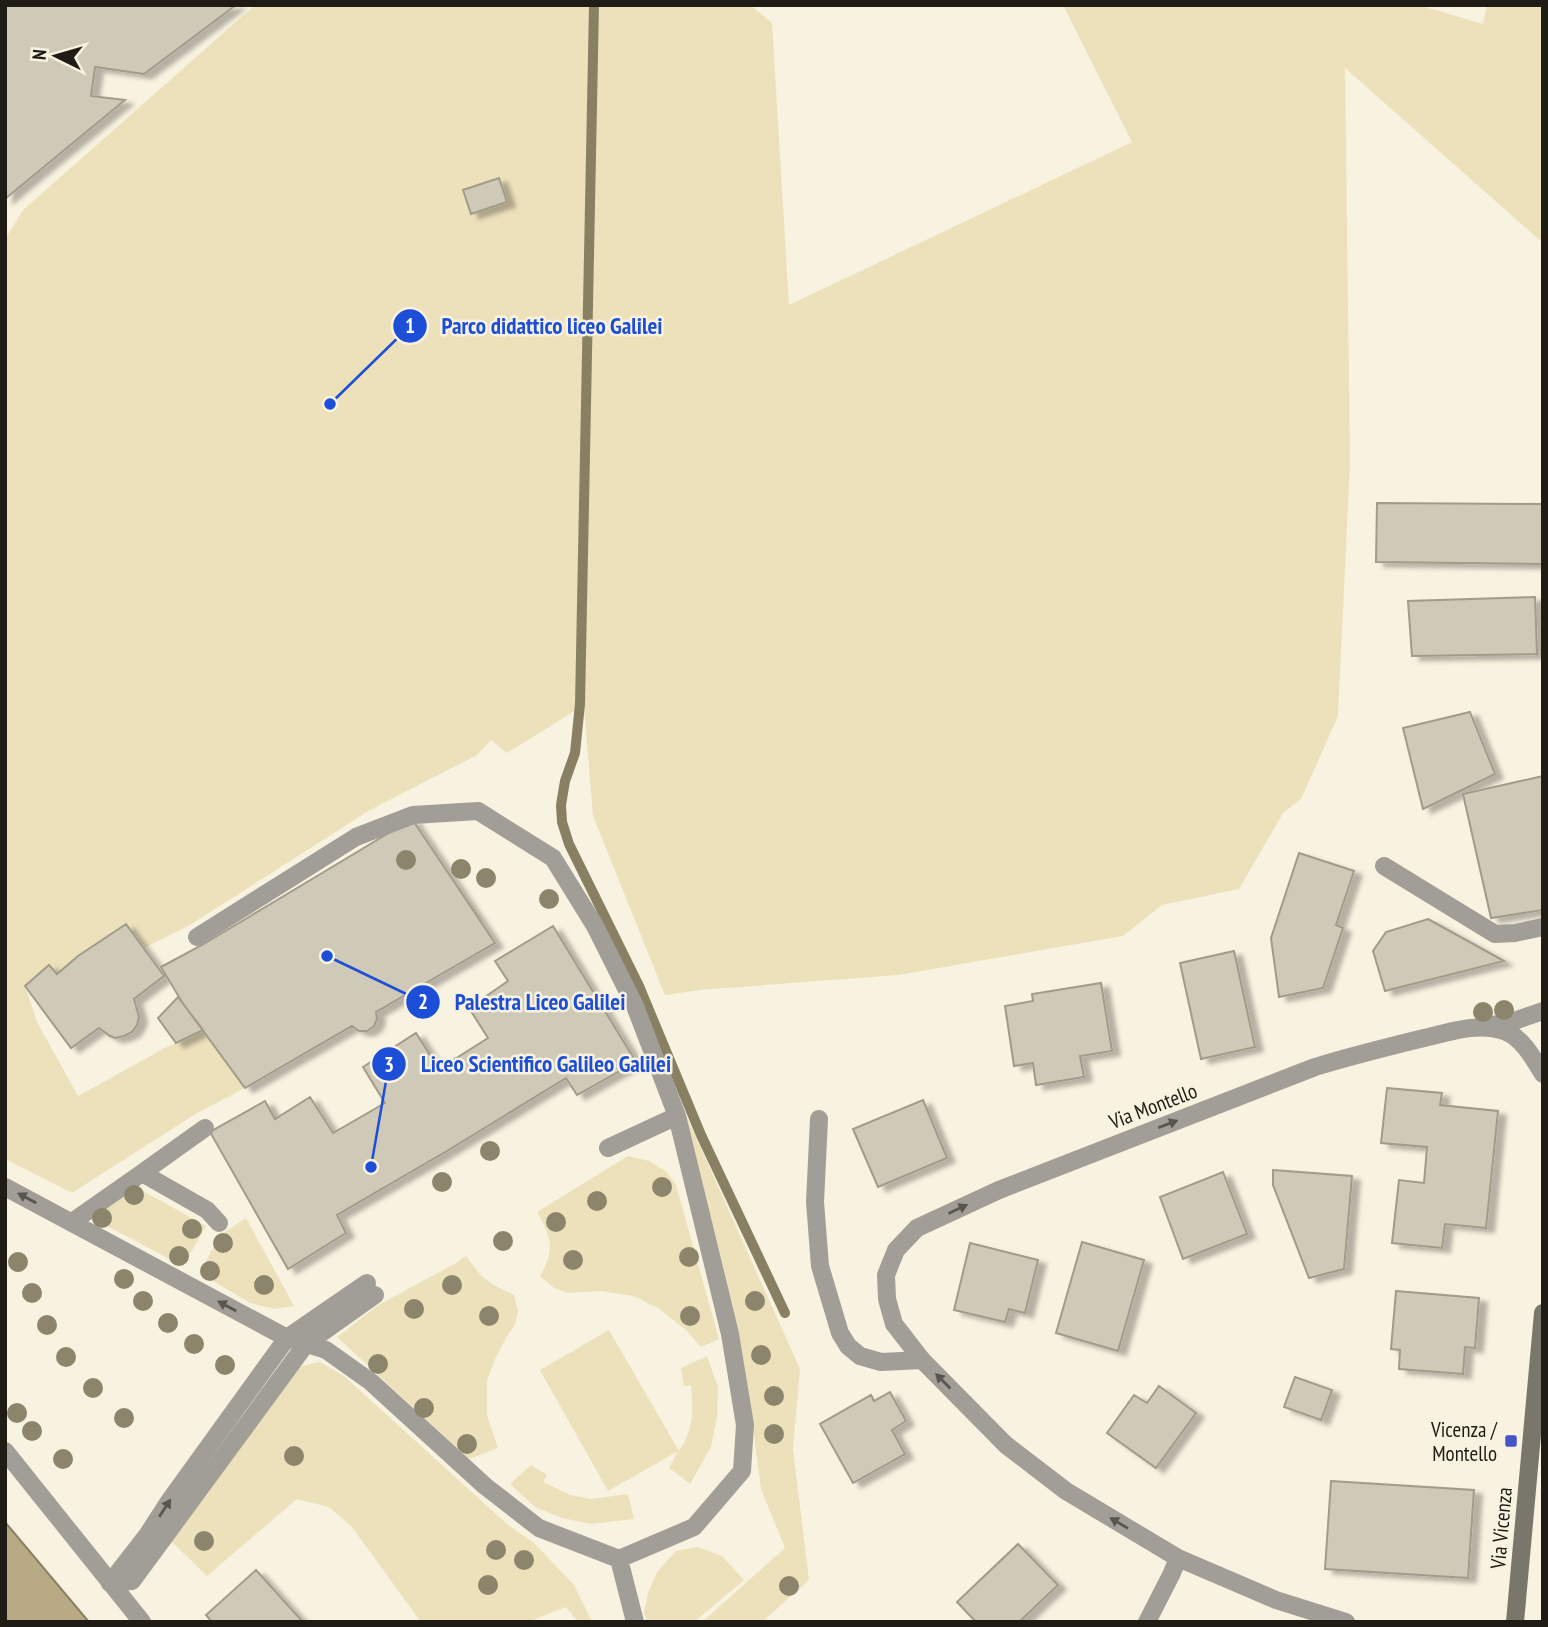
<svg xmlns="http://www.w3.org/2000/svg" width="1548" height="1627" font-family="'PT Sans Narrow',sans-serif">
<defs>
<filter id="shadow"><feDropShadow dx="8" dy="4.5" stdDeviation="2" flood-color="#0004"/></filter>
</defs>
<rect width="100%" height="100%" fill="#f8f2e0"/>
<path fill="#ede1bb" d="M255,5h495l22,18 17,282 343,-163 -69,-137h355l65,19 4,-19h56v238l-198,-175 5,395 -12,253 -37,83 -18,14 -44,76 -77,16 -39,31 -225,39 -198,15 -35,5 -72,-179 -9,-111 -77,48 -16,-13 -14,15 -107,55 -180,115 -46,23 -19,-24 -47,32 -21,18 -8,-9 -24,21 12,36 41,74 85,-47 39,-18 -20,-29 39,-20 -19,-37 168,-101 21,30 57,-3 35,50 -253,147 15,20 -48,25 -125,80 -67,-34v-920l18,-29z
M685,1113l115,256 -7,80 16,131 -47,42h-60l83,-74 -24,-59 -13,-99z
M628,1156l21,5 17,10 10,14 43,154 -18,8 -15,-17 -28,-22 -24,-12 -34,-5 -32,2 -14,-5 -14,-12c16,-28 11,-38 -3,-64z
M134,1186l72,40 -23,40 -93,-49z
M246,1218l48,88 -20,3 -24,-6 -50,-30 19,-37z
M466,1256c17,24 21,26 48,39l4,16 -3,14 -8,11 -13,25 -7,20v34l11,33 -29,11 -132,-122 43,-33 76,-41z
M609,1330l70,121c15,-22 14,-40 12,-65h-7l-3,-18 26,-12 11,31 -1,30 -6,30 -21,37 -21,-16 9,-17 -70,40 -68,-121z
M320,1362l24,14 164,149 26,18 40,42 18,37h-14l-12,-15 -38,15h-107l-69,-95 -23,-20 -32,-8 -90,77 -35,-34 126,-175z
M531,1465l16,10 -4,7 27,13 21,4 37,-5 6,25 -43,5 -29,-6 -27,-11 -25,-23z
M697,1547l25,9 22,24 -50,42h-47l-3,-9 4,-20 9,-21 19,-21z"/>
<path fill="#b7aa85" stroke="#897f63" stroke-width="2" d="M5,1522l84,100h-84z"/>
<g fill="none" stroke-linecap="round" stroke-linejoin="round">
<path stroke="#897f63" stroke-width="10" d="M594,5l-14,699 -5,49 -10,28 -4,24 1,17 7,22 70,142 62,149 84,178"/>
</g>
<path fill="#cfc9b7" stroke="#a19b8a" stroke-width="2" filter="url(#shadow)" d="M5,5h231l-92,69 -49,-7 -4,29 34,4 -120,99z
M499,178l8,24 -36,12 -8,-24z
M1377,503l166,1v60l-167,-2z
M1535,597l2,57 -125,2 -4,-55z
M1470,712l25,62 -72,35 -20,-81z
M1543,776v134l-52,8 -28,-124z
M412,819l83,124 -119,69 1,7 -3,7 -7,5h-8l-7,-5 -107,62 -63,-86 -21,-35 41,-22z
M1299,853l55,18 -18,54 7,3 -20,60 -44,9 -8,-59z
M1428,919l76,42 -119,30 -12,-40 13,-19z
M126,924l38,52 -30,23 5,18 -2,8 -5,7 -8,4 -9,2 -5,-2 -11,-8 -28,20 -46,-62 24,-21 8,9 21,-18z
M553,926l83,136 -59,33 -11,-17 -119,73 -110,64 9,18 -58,36 -78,-137 55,-31 10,18 35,-22 23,36 52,-30 -22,-36 53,-34 23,36 49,-31 -19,-30 39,-27 -13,-20z
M1234,951l21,96 -54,12 -21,-96z
M1101,983l11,68 -32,5 4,21 -48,8 -3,-22 -19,3 -9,-60 28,-5 -1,-7z
M178,997l25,33 -27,13 -18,-25z
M1387,1088l55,5 -2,12 58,6 -12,117 -41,-4 -3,24 -50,-5 7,-63 25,3 3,-36 -46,-4z
M923,1100l24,58 -69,29 -25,-58z
M1273,1170l79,6 -8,93 -35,9 -36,-93z
M1223,1172l24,62 -64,25 -23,-62z
M1082,1242l62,18 -26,91 -62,-18z
M970,1243l68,17 -13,53 -16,-4 -4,13 -51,-12z
M1396,1291l83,7 -4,50 -10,-1 -2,27 -64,-5 1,-19 -9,-1z
M1295,1377l37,13 -11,30 -37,-13z
M1159,1386l37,27 -40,55 -49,-35 27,-38 13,8z
M890,1392l16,29 -14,9 13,24 -52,29 -33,-59 51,-29 3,6z
M1331,1481l143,9 -6,88 -143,-9z
M1018,1544l40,41 -39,37h-43l-19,-20z
M256,1570l47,52h-91l-6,-7z"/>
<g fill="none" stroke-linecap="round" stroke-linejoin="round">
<path stroke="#a09e96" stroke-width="18" d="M1384,866l111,68 20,-1 28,-6
M819,1119l-4,83 5,64 20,67 8,13 12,10 21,6 41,-2
M608,1148l69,-32
M142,1173l63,-45
M5,1187l282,151 39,12 45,32 114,104 54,42 80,31 75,-32 48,-56 3,-46 -15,-91 -53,-218 -42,-110 -40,-80 -42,-68 -75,-47 -65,4 -57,22 -159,100
M72,1222l70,-49 65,37 12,13
M619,1559l16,63
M110,1583l38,-49 22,-34 117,-162 80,-55
M1147,1622l25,-49 6,-15"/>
<path stroke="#a09e96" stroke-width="18" d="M1492,1025l25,-5 26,-9
M5,1451l137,171
M110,1583l22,-2 174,-237 69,-49
M1346,1622l-70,-22 -98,-42 -112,-67 -60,-46 -84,-85 -28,-36 -7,-25 -1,-24 10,-25 21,-22 82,-38 316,-123c36,-11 72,-20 109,-29 26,-6 54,-16 80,-7 17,5 30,28 39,43"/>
<path stroke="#79766b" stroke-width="18" d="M1515,1622l28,-309"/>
</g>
<g fill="#8d856b">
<circle cx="406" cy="860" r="10"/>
<circle cx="461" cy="869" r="10"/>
<circle cx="486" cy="878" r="10"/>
<circle cx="549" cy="899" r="10"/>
<circle cx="1504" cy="1010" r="10"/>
<circle cx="1483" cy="1012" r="10"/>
<circle cx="490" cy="1151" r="10"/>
<circle cx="442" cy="1182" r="10"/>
<circle cx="662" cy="1187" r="10"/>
<circle cx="134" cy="1195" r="10"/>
<circle cx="597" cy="1201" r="10"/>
<circle cx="102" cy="1218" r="10"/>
<circle cx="556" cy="1222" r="10"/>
<circle cx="192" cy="1229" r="10"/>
<circle cx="503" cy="1241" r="10"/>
<circle cx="223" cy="1243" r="10"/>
<circle cx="179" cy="1256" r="10"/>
<circle cx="689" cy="1257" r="10"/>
<circle cx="573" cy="1260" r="10"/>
<circle cx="18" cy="1262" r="10"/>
<circle cx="210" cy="1271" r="10"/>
<circle cx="124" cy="1279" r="10"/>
<circle cx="264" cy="1285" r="10"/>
<circle cx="452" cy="1285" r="10"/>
<circle cx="32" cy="1293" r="10"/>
<circle cx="143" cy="1301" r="10"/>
<circle cx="755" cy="1301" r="10"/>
<circle cx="414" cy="1309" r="10"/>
<circle cx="489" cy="1316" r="10"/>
<circle cx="690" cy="1316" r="10"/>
<circle cx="168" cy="1323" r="10"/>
<circle cx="47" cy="1325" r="10"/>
<circle cx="194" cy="1344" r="10"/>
<circle cx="761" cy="1355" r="10"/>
<circle cx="66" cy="1357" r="10"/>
<circle cx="378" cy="1364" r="10"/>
<circle cx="225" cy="1365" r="10"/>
<circle cx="93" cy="1388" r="10"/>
<circle cx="774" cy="1396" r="10"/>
<circle cx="424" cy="1408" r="10"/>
<circle cx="17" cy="1413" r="10"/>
<circle cx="124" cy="1418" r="10"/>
<circle cx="32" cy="1431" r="10"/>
<circle cx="774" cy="1434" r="10"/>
<circle cx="467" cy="1444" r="10"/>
<circle cx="294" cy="1456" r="10"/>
<circle cx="63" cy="1459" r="10"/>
<circle cx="204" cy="1541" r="10"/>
<circle cx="496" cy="1550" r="10"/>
<circle cx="524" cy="1560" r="10"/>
<circle cx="488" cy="1585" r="10"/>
<circle cx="789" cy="1586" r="10"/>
</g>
<defs><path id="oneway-solid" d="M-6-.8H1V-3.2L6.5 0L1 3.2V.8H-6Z" transform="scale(1.75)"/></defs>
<g fill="#58564f">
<use href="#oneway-solid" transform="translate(1168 1124) rotate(-21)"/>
<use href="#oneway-solid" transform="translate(27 1198) rotate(-152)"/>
<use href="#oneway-solid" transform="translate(958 1209) rotate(-25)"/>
<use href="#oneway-solid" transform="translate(227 1306) rotate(-152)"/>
<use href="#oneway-solid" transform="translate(943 1381) rotate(-135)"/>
<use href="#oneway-solid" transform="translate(165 1508) rotate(-57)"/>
<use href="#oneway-solid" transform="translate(1119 1523) rotate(-149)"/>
</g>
<rect fill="#4355c9" stroke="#f8f2e0" stroke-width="2.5" x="1504" y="1434" width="14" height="14" rx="3.5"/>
<g text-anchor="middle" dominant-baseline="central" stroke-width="5" stroke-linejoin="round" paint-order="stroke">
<g font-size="21" fill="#1e1c15" stroke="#f8f2e0">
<text transform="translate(1153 1106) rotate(-21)">Via Montello</text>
<text transform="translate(1501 1528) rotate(-85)">Via Vicenza</text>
</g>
<g font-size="21" fill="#1e1c15" stroke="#f8f2e0" text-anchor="end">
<text x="1497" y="1429">Vicenza /<tspan x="1497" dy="24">Montello</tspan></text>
</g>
</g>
<path fill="none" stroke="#1d4ed8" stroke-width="2.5" d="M330 404L410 326M327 956L423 1002M371 1167L389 1064"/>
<g fill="#1d4ed8" stroke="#f8f2e0" stroke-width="2.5">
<circle cx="330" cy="404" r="7"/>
<circle cx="327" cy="956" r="7"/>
<circle cx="371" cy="1167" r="7"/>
<circle cx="410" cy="326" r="18"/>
<circle cx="423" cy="1002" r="18"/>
<circle cx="389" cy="1064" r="18"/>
</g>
<g font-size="21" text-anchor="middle" font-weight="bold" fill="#fff">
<text x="410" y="333">1</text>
<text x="423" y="1009">2</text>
<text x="389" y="1072">3</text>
</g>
<g font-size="23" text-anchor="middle" font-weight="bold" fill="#1d4ed8" stroke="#f8f2e0" stroke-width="5" stroke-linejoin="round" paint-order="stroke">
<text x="552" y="334">Parco didattico liceo Galilei</text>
<text x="540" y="1010">Palestra Liceo Galilei</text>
<text x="546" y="1072">Liceo Scientifico Galileo Galilei</text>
</g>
<rect width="1548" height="1627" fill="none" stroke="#1e1c15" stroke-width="14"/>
<g transform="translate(56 56) rotate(275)" stroke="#f8f2e0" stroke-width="5" paint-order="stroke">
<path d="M0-5L12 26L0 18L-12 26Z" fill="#1e1c15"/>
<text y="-10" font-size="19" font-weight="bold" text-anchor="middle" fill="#1e1c15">N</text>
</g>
</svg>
